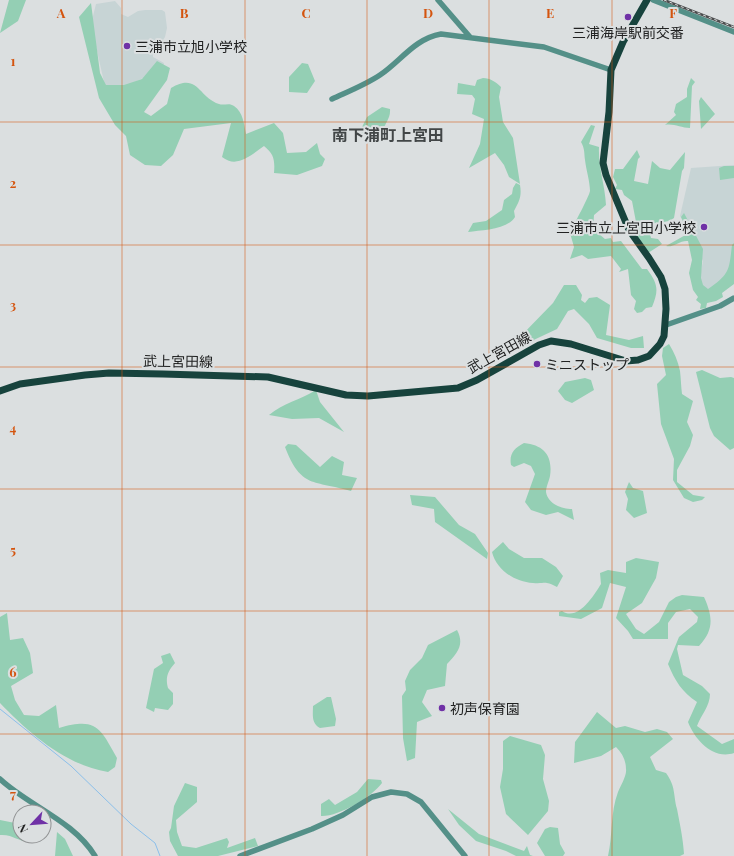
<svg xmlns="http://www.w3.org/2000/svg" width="734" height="856" font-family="'Playfair Display','Noto Sans JP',serif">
<rect width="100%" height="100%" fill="#dbdfe0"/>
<path fill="#c7d4d5" d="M115,1l6,7v6l7,3 10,-6 7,-1h17l3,2 2,16 -2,9 -12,18v2l11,6 -1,5 -15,8 -25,11 -17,4 -15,-67 5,-20z
M734,165v109l-26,18 -9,-11 4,-20 -23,-45 11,-48z"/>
<path fill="#94cfb4" d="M9,0h17l-8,21 -18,12z
M91,3l9,70 6,12h18l18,-6 15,-18 13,7 -3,12 -23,32 7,4 16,-12 4,-16c27,-16 27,9 48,16 5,2 10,-2 15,2 9,6 10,18 12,28l28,-11 9,10 4,20 19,-1 11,-9 3,11 5,5 -3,7 -25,9 -23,-2c1,-13 0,-19 -10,-27 -13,9 -27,23 -42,11l9,-34 -47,6 -11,26 -12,11 -16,-1 -15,-10 -4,-19 -11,-11 -16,-27 -20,-81z
M302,63l6,1 7,17 -8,12 -18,-1v-15z
M483,78c7,0 13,4 18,9l-2,10 4,25 10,16 7,46 -11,-7 -5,-12 -9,-12 -26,15 11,-24 4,-25 -12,-5 3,-15 -3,-4 -15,-1 1,-11 17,3 2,-6z
M691,78l4,4 -3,4 -2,42c-9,0 -17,-5 -25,-3l11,-10 -2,-3 2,-8 11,-7v-8z
M701,97l14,17 -14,15 -2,-28z
M382,107l8,2c1,12 -8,15 -6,25l-17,3 -7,-6 7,-14z
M591,125l4,1 -6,18 10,3c-1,20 6,38 7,58l-12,10 -1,14 12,10 6,-1 2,4 8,-1 21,28h5c11,15 12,21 5,38l-6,1 -4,4 -5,1 -3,-4 2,-8 -5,-6 -3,-26 -9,3 2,-3 -10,-13 -23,3 -6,-4 -12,4 4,-12 -4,-14c4,-9 19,-36 20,-42 0,-9 -4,-22 -5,-31 -1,-7 0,-11 -4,-18z
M637,150l3,7 -2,2 -4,22 14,3 4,-23 8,7 10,2 15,-18 -1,16 -2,3 -8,47c-7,6 -17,3 -26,7l3,13 7,1 4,5 -14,9 -20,-28 8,-3 -4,-21 -8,-6 -2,-5 -7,-1 2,-4 -4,-8 2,-8h8z
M724,166h10v12l-14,2 -1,-12z
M516,183l4,2c2,12 -1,16 -6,26l1,6c-8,13 -33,13 -47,15l5,-9 13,-2 16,-11 2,-10 8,-6 1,-6z
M684,213l19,36 -2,29 2,7 5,4c22,-15 21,-19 24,-44l2,-2v41l-12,9 1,4 -7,4 -9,2 -1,5 -6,1 1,-5 -5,-4 2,-3 -5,-7 -4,-17 3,-13 -4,-19c-8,-1 -15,7 -22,5l23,-13 -8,-16z
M564,285h12l6,10 -1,5 4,3 4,-5 8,-1 13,8 -4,30 23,5 14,-4 1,12h-13l-34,-10 -8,-14 -15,-15 -6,2 -11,18 -34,16 -5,-6 35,-36z
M669,344c5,8 9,17 11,27 1,8 1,16 2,23l11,7 -6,21 6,13 -3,11 -13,24v12l16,13 12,2 -3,3 -9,2 -9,-4 -11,-18 1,-21 -13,-35 -4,-40 9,-9 -4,-19 1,-8z
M702,370l18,8 11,-1 3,1v70l-4,2 -16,-14 -4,-8 -14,-56z
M585,378l6,2 3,10 -22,13 -7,-3 -7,-9 7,-9z
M316,390l4,12 24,30 -25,-14 -27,1 -23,-4c14,-12 31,-15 47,-25z
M524,443c20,2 29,13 26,33 -1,5 -4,11 -4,16 2,12 16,17 26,17l2,11 -16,-8 -12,3 -15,-5 -6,-8 10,-28 -4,-8 -7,-3 -10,4 -3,-2c-2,-11 3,-17 13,-22z
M288,444l8,1 24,22 12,-11 12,6 -2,13 15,3 -6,13c-37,-11 -50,-2 -66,-44z
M629,482l4,6 10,3 4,22 -13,5 -8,-8 2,-11 -3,-7z
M410,495l25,2 24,28 16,9 13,19 -1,6 -52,-37 -1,-13 -22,-4z
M503,542l6,7 15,9h18l14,9 7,9 -6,11c-14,-7 -10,-3 -24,-4 -19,-1 -37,-14 -41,-31z
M636,558l23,4 -3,16 -14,25 -16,11 10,15 8,5 15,-12 10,-20 7,-5 6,-2 22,2c9,20 10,33 -5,49l-21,-1 -1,4 6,26 19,11 8,8c0,12 -9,21 -13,32l25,18 12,-5v14c-21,7 -39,-13 -46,-31l9,-20c-15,-10 -22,-21 -29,-38l11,-27 18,-15 1,-5 -8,-8 -14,3 -8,11v16h-35l-5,-8 -12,-13 10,-31 -16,-4 -8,25 -21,11 -22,-3v-4l3,-1c16,11 32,-16 39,-27l-1,-11 8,-3 18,3v-11z
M7,613l3,27 13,-2 7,15 3,20 -22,13 4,14 9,15 15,1 17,-11 3,23c38,-11 41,0 58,30l-2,9 -7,5c-43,-7 -79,-39 -108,-69v-86z
M457,630c8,15 0,23 -10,34l-2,22 -18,4 -5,12 10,14 -15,6 -2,36 -8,3 -4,-23 -1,-42 4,-6 -1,-9 5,-11 12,-12 6,-13z
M170,653l5,10c-7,8 -10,14 -7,25l5,5v11l-5,6 -13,-2 -1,4 -8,-4 8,-39 9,-6 -2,-7z
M327,697h4l5,22 -1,7 -15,2c-9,-5 -7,-13 -7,-22z
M597,712l19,16 9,-2 20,6 12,-3 10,3 6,7 -23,18 6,13 10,3c10,14 7,21 11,36 3,16 6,29 7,45l-4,2h-72c5,-21 2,-43 10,-64 3,-7 9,-17 8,-23 0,-9 -4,-16 -10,-22l-15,9 -27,7 1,-21z
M510,736l31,9 4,10 -2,24 6,22 -1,10 -20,24 -22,-21 -6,-27 3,-18v-28z
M368,779l13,1 1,3c-10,14 -44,34 -61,33v-12l8,-5 6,6 22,-13z
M185,783l12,4v15l-21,18 1,12 5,14 14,2 31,-10 2,4 -2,6 28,-10 3,8 -40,10h-40l-8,-15 -1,-9 2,-4 3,-22z
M448,809l31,25 45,17 3,-5 3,9 3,1h-17l-10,-5 -30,-10 -17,-16z
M0,820l20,4v12h21v4c-22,6 -24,-6 -41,-5z
M550,827l8,1 2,16 5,9 -2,3h-18l-8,-13 8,-14z
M57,832l8,7 8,17h-18z"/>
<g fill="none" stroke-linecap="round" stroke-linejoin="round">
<path stroke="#8bbfea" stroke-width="1" d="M0,709l71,57 60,58 24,19 5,13"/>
<path stroke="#549088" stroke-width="5.5" d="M438,0l32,37
M653,0l81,32
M332,99c15,-7 33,-14 48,-24 21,-14 34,-36 61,-41l103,13 67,23
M666,325l54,-19 14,-8
M0,779c29,27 74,42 95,77
M240,856l72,-27 31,-14 29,-18 19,-5 16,2 14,8 44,54"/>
<path stroke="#17433d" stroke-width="7" d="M0,391l20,-7 65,-9 24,-2 54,1 105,3 78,18 22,1 90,-8 19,-8 62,-35 12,-4 20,3 55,17 12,-1 11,-4 11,-12 4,-8 2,-27 -1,-20 -4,-12 -12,-19 -20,-28 -23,-55 -3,-12 6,-51 2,-42 12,-28 24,-42"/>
<g stroke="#4c4d4e" stroke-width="2.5">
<path id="rail" d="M664,0l70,27"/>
</g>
<use href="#rail" stroke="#dbdfe0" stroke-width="1" stroke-dasharray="3" stroke-linecap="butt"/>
</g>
<path fill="none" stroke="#d4540e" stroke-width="1" stroke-opacity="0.55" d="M122,0v856M245,0v856M367,0v856M489,0v856M612,0v856M0,122h734M0,245h734M0,367h734M0,489h734M0,611h734M0,734h734"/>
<g fill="#6f31a6" stroke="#dbdfe0" stroke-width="1.5">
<circle cx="628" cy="17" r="4"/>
<circle cx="127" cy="46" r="4"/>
<circle cx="704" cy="227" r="4"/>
<circle cx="537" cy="364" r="4"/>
<circle cx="442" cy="708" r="4"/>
</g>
<g text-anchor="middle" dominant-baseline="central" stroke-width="4" stroke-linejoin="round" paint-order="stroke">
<g font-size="14" fill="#212222" stroke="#dbdfe0" text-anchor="start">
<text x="628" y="32" text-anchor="middle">三浦海岸駅前交番</text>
<text x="135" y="46">三浦市立旭小学校</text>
<text x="696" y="227" text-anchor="end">三浦市立上宮田小学校</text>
<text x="545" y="364">ミニストップ</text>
<text x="450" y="708">初声保育園</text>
</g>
<g font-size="14" fill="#212222" stroke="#dbdfe0">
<text transform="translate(499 352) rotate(-29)">武上宮田線</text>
<text transform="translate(178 361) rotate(1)">武上宮田線</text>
</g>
<g font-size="16" font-weight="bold" fill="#424647" stroke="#dbdfe0">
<text x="388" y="134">南下浦町上宮田</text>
</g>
</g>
<g font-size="13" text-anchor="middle" font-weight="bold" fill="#d4540e" stroke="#dbdfe0" stroke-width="4" stroke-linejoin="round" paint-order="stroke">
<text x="61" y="18">A</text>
<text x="184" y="18">B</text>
<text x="306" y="18">C</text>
<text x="428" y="18">D</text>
<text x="550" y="18">E</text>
<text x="673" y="18">F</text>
<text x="13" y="66">1</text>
<text x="13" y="188">2</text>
<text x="13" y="310">3</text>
<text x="13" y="433">4</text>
<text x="13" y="555">5</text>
<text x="13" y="677">6</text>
<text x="13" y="799">7</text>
</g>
<g transform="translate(32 824) rotate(244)"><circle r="19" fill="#dbdfe0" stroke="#919394"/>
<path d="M0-3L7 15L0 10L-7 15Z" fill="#6f31a6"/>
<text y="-6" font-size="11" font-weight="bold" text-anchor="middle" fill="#212222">N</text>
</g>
</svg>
